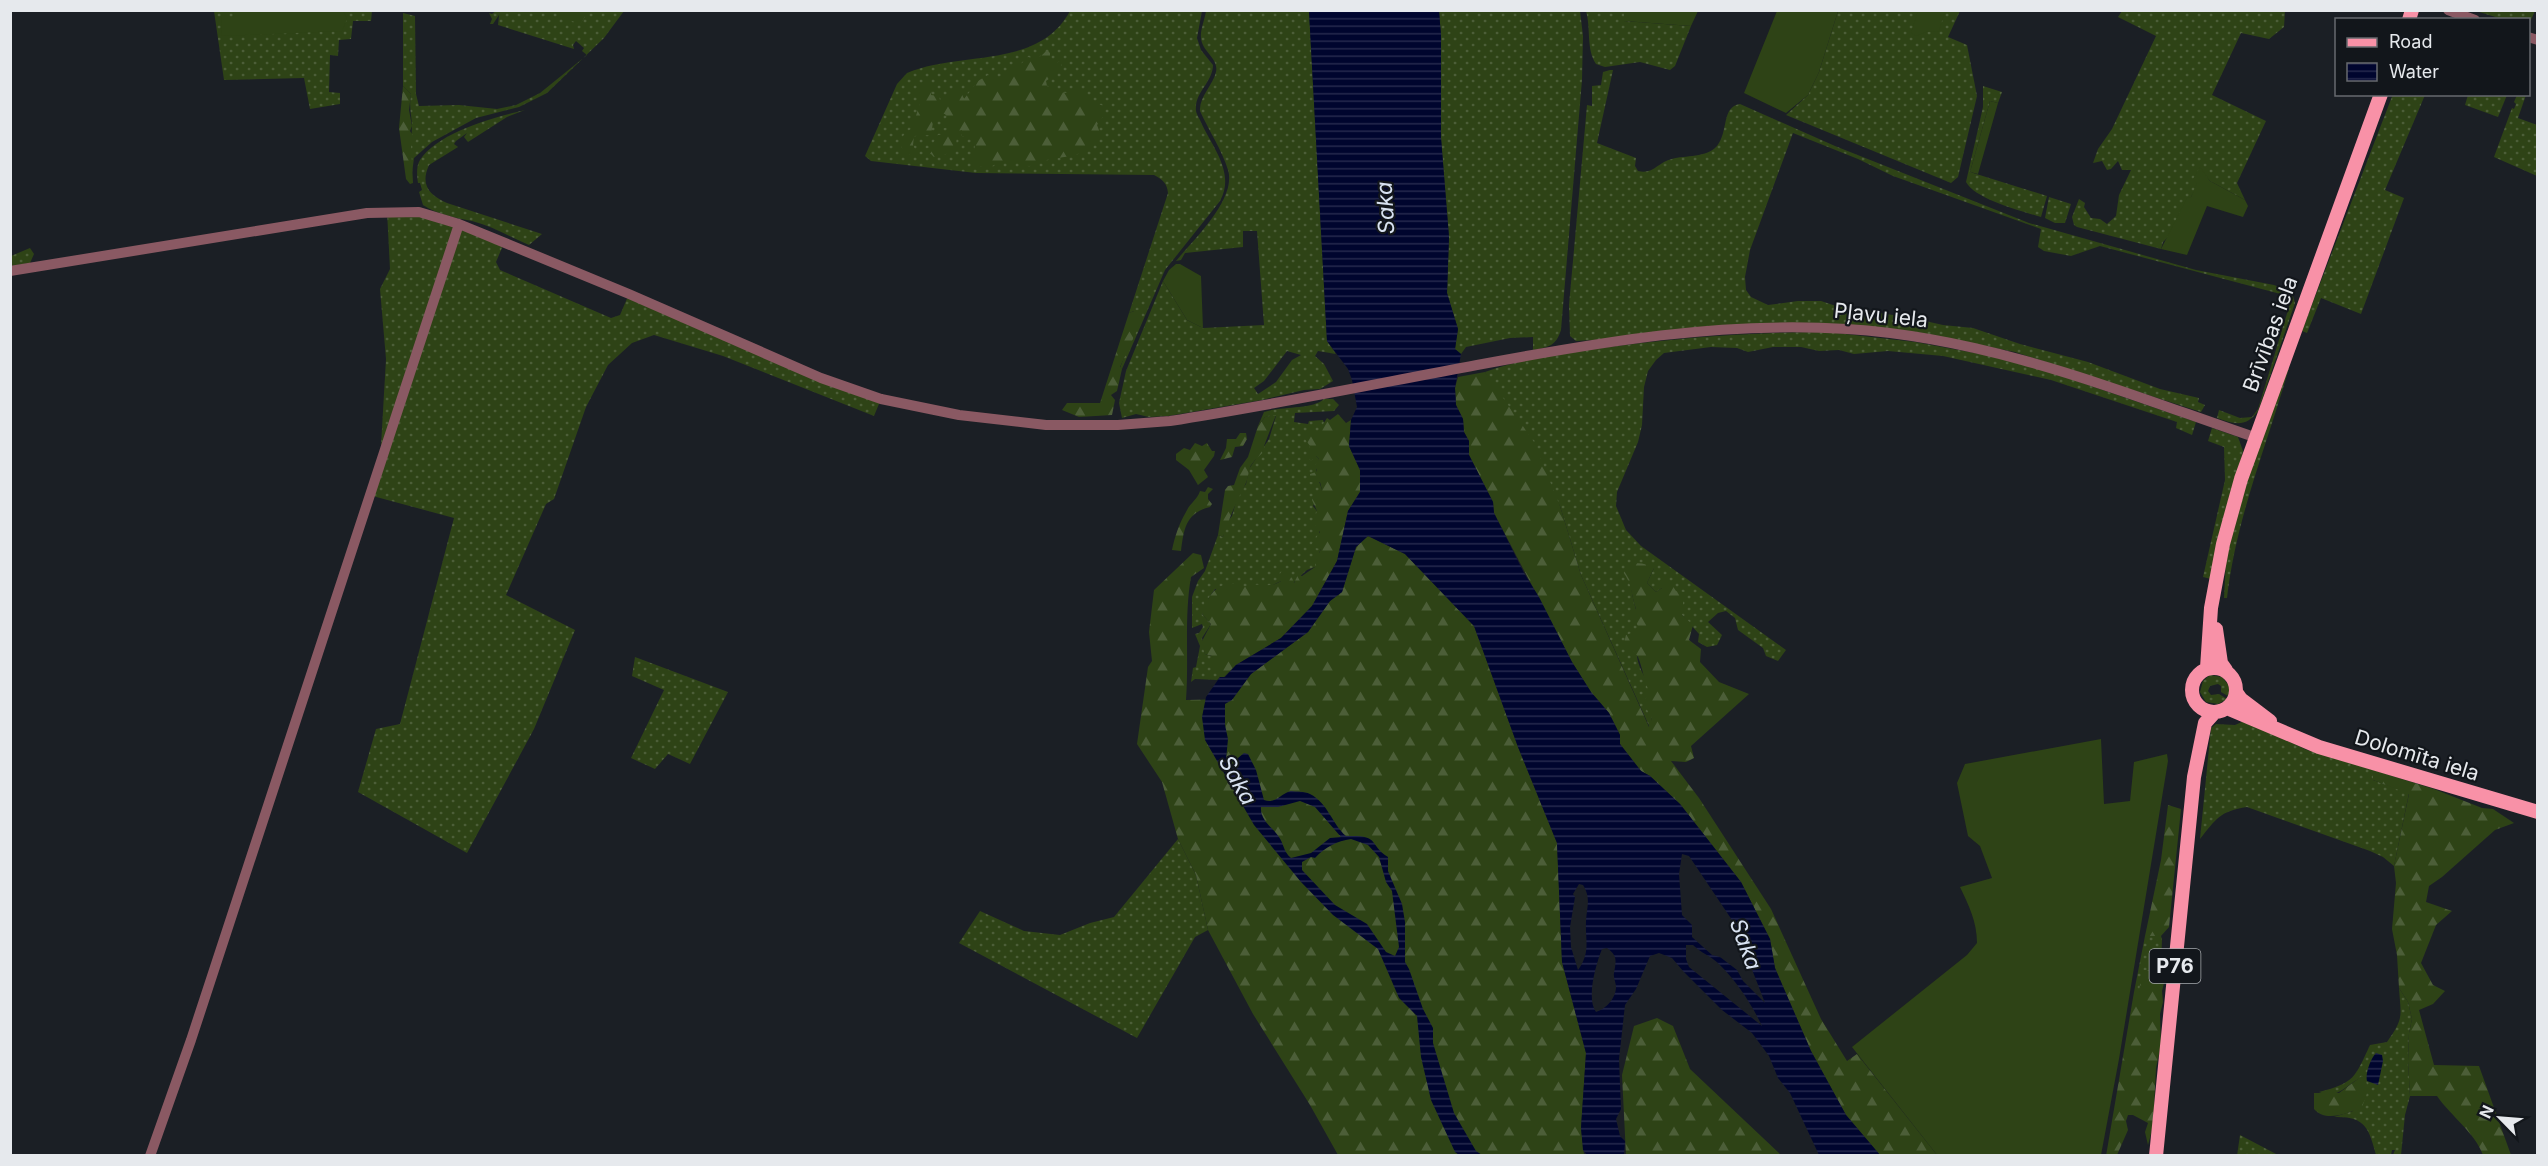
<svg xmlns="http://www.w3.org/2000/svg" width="2548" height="1166" font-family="Inter,sans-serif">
<defs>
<pattern id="grass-dots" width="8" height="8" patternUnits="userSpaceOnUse" patternTransform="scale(1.5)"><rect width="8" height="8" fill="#2e4316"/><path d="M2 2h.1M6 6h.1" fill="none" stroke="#4c5e38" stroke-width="1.8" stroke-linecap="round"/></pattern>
<pattern id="forest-firs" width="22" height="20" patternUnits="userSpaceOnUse" patternTransform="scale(1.5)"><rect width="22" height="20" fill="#2e4316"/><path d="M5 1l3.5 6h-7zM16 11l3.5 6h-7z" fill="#4c5e38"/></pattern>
<pattern id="water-rules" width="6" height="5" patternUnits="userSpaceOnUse" patternTransform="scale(1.5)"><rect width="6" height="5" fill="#00052e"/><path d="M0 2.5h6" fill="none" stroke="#25294d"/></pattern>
</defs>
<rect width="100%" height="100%" fill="#1b1f25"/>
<path fill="url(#grass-dots)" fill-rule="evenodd" d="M497,10l127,1 -20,27 -57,55 -28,14 -43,11 -44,24 -18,16 -2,15c-4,-16 0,-33 0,-49 -1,-11 -3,-19 -1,-30l-8,-8v-73l12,3 1,78 3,12 40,-1 38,4 19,-4 24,-12 47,-38 -5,-4 2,-3 -8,-7 -3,4 1,4 -76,-24 1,-10 -6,9h-3l2,-5 -3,-6 3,1z
M214,11h158l-1,10h-18l-2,18 -12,1 -1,16 -8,-1 -1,37 11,1v11l-30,5 -6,-31 -80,2z
M1070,11h132l-5,27 4,12 12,15c0,16 -17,27 -17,42 -1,5 2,9 4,13 11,26 36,52 20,81l-55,69 -43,99 -2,-1 7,-19 7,-38 -5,2 39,-120c-1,-10 -5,-13 -14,-18l-178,-2 -105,-12 -6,-5 32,-72 10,-11c54,-23 131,-3 163,-62z
M1206,11h103l18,330 9,13 -18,-3 -3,5 9,8 9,17 -13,8 -16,1 -42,10 -94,16 -19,1 -13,-3 -14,4 -3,-15 7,-32 37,-90 24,39 16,8 61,-3 -7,-94h-14v16l-58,6 -4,7 -5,1c17,-21 61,-62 52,-91 -6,-20 -19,-39 -28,-59 -1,-14 13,-26 16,-39 3,-14 -14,-20 -15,-34 -1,-8 4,-19 5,-27zM1287,351l14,4 -9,5 -16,22 -18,12 -4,-6 10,-7z
M1439,11h141l3,25 -1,44 -21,250c-5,16 -12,17 -28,20v-13l-23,1 -44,9 -5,7 -6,-5 3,-20 -11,-36 2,-56 -8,-99v-103z
M1586,11h38v10l67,5 -16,40 -5,4 -30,-8 -35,5 -9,-3c-10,-15 -5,-36 -10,-53z
M1838,11h122l-12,26 19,8 10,51 -19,81 -7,6 -165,-68 22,-20 11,-23z
M2122,11h163l-1,16 -15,12 -28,-6 -29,62 54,26 -29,62 8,17 -35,-19 -6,-7 -35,62 -6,6 -2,7 -84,-22 -3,-2 -2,-8 7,-18 6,4 -1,4 7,11 9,1 7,5 9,-8 3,-21 12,-25h-9l-4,-9 -7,8 -4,1 -5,-9 -9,2 5,-14 14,-20 44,-93 -38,-19z
M2476,11h59l-6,13 -1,-4 -26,-1z
M1610,70h3l-16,73 39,15 -1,8 3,5c15,4 20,-9 34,-12 13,-4 35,-1 45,-13 12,-15 4,-39 23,-42l95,42 194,77 167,47 78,15 18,8 3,10 -37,108c-12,17 -24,13 -41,7l2,-8 21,8 12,-1 6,-8 34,-112 -192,-51 -29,10 -27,-5 -6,-4 3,-18 -148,-53 -35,-17 -65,-26 -43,117 -5,27 1,13 5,7 17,8 30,-4h23l15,5 76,12 31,7 30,3 47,16 68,18 72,27 39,9 -1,4 7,3 -4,7 -186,-60 -45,-9 -127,-18 -267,16 -6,-5 -1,-31 18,-200 5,1v-20l9,-1 2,-13z
M1983,86l19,6 -4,11 -8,-2 -20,71 77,24 -6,21c-20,-6 -66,-18 -75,-35l17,-75z
M2393,94l32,1 -40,95 19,8 -43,116 -40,-16 -14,35 -5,-2 1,-3z
M2468,95v-1l39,1 -9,22 -33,-12z
M2517,95h9l-8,23 19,7v51l-43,-19 18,-49 2,1 2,-5 -2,-2z
M525,110l-18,7 -39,25 -4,-5 3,-4 -11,8 -2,3 4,3 -29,18c-9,20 0,30 18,38l95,31 -13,11c-19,-8 -37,-19 -57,-24 -17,-3 -35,-7 -49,-16l-4,-13 3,-2 -2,-7h-2c-1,-7 -2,-17 2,-23 18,-28 75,-43 105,-50z
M2049,197l22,7 -6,19h-10l-10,-5z
M387,211h21l96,32 -8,19 4,8 111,48 9,-3 9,-21 252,105 -7,17 -151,-60 -69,-21 -22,8 -24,22 -22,42 -32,92 -8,5 -40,91 69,35 -41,99 -67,124 -109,-61 18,-63 24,-5 54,-206 -85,-23 11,-32 6,-104 -6,-70 10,-20z
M30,248l4,6 -4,9 -19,3v-10z
M1828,332l87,10 103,19 178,61 -4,13 -16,-7 1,-6 -126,-42 -108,-24 -55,-5 -34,3 -15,-4 -20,1 -18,-4h-28l-25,5 -11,-4 -26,-1 -47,6 -8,7 -8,11 -4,16 -2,38 -4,17 -21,50 -1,14 10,24 15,16 145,104 -8,11 -12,-5 -3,-8 -25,-18 -3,-12 -9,-7 -8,2 -10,9 14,13 -5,10 -10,2 -9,-5 1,-8 -17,-19 -6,-24 -14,-3 -6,4 -9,-9 7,-15 -23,14c0,16 7,30 9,46 1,9 -3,18 -3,28 1,10 6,17 10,26 6,13 7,32 3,46l-69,-153 -21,-69 -75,-134c37,-14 76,-18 116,-24 76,-10 150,-16 227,-16z
M2289,368c-22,77 -53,150 -62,230h-3l2,-38 15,-63 44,-126z
M1324,399h9l6,6 -5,6 -39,2 -1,9 14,2 1,-3 14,-1 1,3 -8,33 3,3 -3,13 6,18 -9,16 4,5 4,38 -2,4h-4v14l-8,3 -14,13 -12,-2 -12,6 -54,2 -7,10 -3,14 -3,1 9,10 -9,14 3,16 7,2 8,21 -3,3 -22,-1 -4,3 2,-14 3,-1 4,-21 -5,-12 4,-1 4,-6 -1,-3 -10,4v-31l6,-16 7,-10 13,-36 5,2 3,-14 6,-7 6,-21 8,-11 3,-15 20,-30 7,-23 -11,1 -7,9 6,-14c16,-6 48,-2 60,-13z
M2212,428l26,9 5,14 -32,128 -8,-2 22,-97 -1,-33 -16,-6z
M635,657l93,35 -38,72 -22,-10 -13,15 -24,-11 33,-68 -32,-14z
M2210,675l12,2 8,10 -2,9 -7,-4v-6l-3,-2 -8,2 -2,5 3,4 8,-1 8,5 -9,5 -12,-2 -6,-10 3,-11z
M2244,721l63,29 66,20v10l36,13 -15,73 -11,-9 -13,-6 -123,-44c-27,4 -31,12 -47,32l11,-111 5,-4 19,1z
M1178,839l18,36 12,55 -13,7 -58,101 -178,-95 21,-32 44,20 36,4 30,-12 24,-6z
M2153,935l8,1 1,3 -1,25 -1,3 -3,-1 -18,26h-5l11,-56z
M2399,988l9,14 4,17 -3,14 -1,28 2,35 -5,19 -4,40h-8l2,-5h-3l-1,5h-15c-7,-27 -11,-39 -42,-38l19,-6 9,-34c-14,6 -25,24 -43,15 36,-9 36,-15 51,-47l17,-3c17,-24 14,-25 12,-54z
M2240,1135l38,20 -41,1z"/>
<path fill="url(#forest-firs)" d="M561,11h28l-9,13 -16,-6 2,-6z
M1047,50l3,3v9l4,3 7,-5 1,5 -5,3v5l-11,8 1,5c11,6 22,11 33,2l14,19 4,-3 6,2 1,8 -8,11 3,8c-9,22 -28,23 -49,26 -7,1 -14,7 -22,7 -7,0 -15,-6 -22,-5 -8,0 -10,3 -17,6 -6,2 -11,-1 -17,-2l-2,-5 3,-3 1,-15 -6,-5 -7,-1v-6l-5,2 -1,16 -6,5 -16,4 -3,-3 -8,1 1,-6 6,-1 8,-13 9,-1 1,-7 -7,2v-6l6,-6 -2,-3h-4l-1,6 -7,2 -2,13 -17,1 -1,9 3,6 -9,5c-9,-10 -8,-20 4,-27l-2,-7 6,-3 6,-19 -3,-4 3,-11 4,-2 5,2 6,-1 1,2 -5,2 -1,7 8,1 1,4 5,-2 5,-8h10l4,9 14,-18 10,-6 5,3 11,-2 10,-13 6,2 8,-8c8,3 13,0 19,-7z
M403,86l8,8 -2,16 3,16 -2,5 6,9 -5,5 2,38 -3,1 -4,-5 -7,-51z
M1137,310l4,3 1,6 -22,48 2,2 -5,22 -6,4 4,5 -3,15 -33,2 -17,-7 5,-7h33l29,-90z
M1485,372l49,70 26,64 21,69 68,152 3,-9 -6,-10 -1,-9 5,-6c-6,-11 -7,-24 -12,-36 -3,-5 -10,-10 -14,-14l2,-8 14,-5 -9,-17 5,-4c-5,-14 -4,-26 -13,-37 9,-12 19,-10 31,-4l-7,15 9,9 6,-4v-5l8,-1 6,9 8,1 -2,23 11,10 -4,15 12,9 -1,13 19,20 30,12 -58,52 3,12 -8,4 -15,-1 28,37 72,111 50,110 26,42 10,-7 80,101h-57l-34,-40 -35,-64 -36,-83 -5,-29 -29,-57 -61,-78 -30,-28 -9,-5 -21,-27v-9l-11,-22 -18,-21 -19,-30 -78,-149 -1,-11 -24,-47v-14l-5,-9 -1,-13 -7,-14 -1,-17 3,-11z
M1338,414l8,9 5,-3 -2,26 11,24v22l-12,19 -11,50 -25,45 -31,32 -45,27 -12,12h-4l-7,-8 -1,-13 -7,-2 -4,-11 10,-19 -9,-10 3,-2 -1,-13h4c8,-12 13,-15 27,-15l3,4c5,0 9,-2 14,-3 12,-1 18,3 29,-4l-2,-6 3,-4 10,7 2,5 4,-8 4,1 13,-9v-14h4l2,-4 -11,-2 10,-15c-7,-5 -6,-13 -3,-21l-5,-11 2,-6 8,-4 -2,-8h-10v-8l6,-2 1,-3 -3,-2 5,-8 -3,-3 -5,5 -3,-4 2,-11 -5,-7 7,-8 6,1 9,-14 3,2z
M1276,415l-12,31 1,5c-5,4 -10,8 -13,13 -4,4 -3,14 -7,21 -9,17 -16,34 -22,52l-5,-2 7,-45 3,-4 6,-1 6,-17 8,-11 10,-31 7,-9z
M1240,433h6l1,6 -4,7 -8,1 -3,10 -12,3 6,-12 1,-9h9z
M1195,443l7,3 5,-3 5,8h3l-1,5 -10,14 4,7 -10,8 -9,-15 -13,-10v-6l8,-6 6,2z
M1208,487l5,2 -5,5v5l4,5 -2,3c-24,6 -26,21 -29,44l-9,-1c3,-14 7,-26 14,-38 4,-9 11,-12 14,-21l5,1z
M1368,536l37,18 69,72 44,121 39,96 5,119 24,91 -5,75 3,27h-246l-28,-50 -57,-91 -45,-84 -12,-55 -18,-36 -16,-57 -25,-38 11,-77 4,-6 -3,-29 5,-42 39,-37 8,2 3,13 -13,9c-7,40 -2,82 -5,123l46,-1 19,-25 57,-42 22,-31 12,-9 14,-45z
M2373,770l61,19 48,19 11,1 21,14 -19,7 -53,47 -13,9 -3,16 26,9 -16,14 -15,38 12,22 12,6 -12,13 -14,6 15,55 45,1 32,89h-28c-8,-22 -32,-39 -46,-59h-27l-2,-35 1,-28 3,-14 -4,-17 -9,-14 -2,-33 -5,-26 4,-46 -2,-17 15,-72 -36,-14z
M2168,805l13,4 -12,118 -8,9h-16l16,-76z
M2157,966l7,5 1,8 -3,12 1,11 -3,12 1,31 -5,23 -3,58 -5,19 -3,-13 3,-9 -15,-8h-5l-2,6 2,9 -11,25 -11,1 28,-164h5l3,-22h8z
M1657,1018l16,8 17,43 91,86h-155l-4,-80 12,-49z
M2362,1076c10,10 4,20 0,31 -14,6 -36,16 -48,2v-16h25z"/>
<path fill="#2e4316" d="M343,10l4,9 -5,12 -120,5 -1,-19h12l1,-6z
M1624,11v-1l74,1 -7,15 -67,-5z
M1777,11h61l-19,61 -11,23 -22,18 -42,-20z
M1918,11h27l-6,20 -13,1 -10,4 -5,-3z
M1990,101l8,2 -20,71 -8,-2z
M2200,167l10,14 35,19 3,6 -5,11 -36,-11 -20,49 -26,-6 26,-51 4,-1 6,-14 -4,-4z
M1176,264h4l21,12 2,52 -16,-8 -24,-39 6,-11z
M2101,739l3,65 26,-3 4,-39 33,-8 1,7 -49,298 -18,96h-164l-85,-108 115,-92 10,-12c0,-21 -8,-37 -17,-56l32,-9 -12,-32 -12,-10 -11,-53 8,-19z"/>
<path fill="url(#water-rules)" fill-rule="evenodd" d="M1309,11h130l2,24v103l8,99 -2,56 11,36 -3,20 6,5 -6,34 1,17 7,14 1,13 5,9v14l24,47 1,11 30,60 15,24 33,65 19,30 18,21 11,22v9l21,27 9,5 30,28 61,78 29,57 5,29 36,83 35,64 34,40h-61l-29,-62 -12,-15 -9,-22 -17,-23 -30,-23 -39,-39 -11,-13 -13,-5 -9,3 -14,33 -11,16 -6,54 2,50 -5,10 4,17 5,5 -1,14h-37l-4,-5 -2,-22 5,-75 -24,-91 -5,-119 -39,-96 -44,-121 -69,-72 -37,-18 -12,11 -14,45 -12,9 -22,31 -57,42 -19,26 -7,4v21l3,14 -2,21 5,7 7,1v-10l6,-5 4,1 8,16 8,30c12,4 16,-6 27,-9 6,1 13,0 19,3 18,9 22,30 36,42 35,-1 21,7 42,21v14l14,33 3,18v40l4,7 14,40 10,19v15l21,70 22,38 6,4h-23l-4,-3 -24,-52 -10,-43 -4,-41 -18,-18 -21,-49 -45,-34 -32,-33 -47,-57 -49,-85 -3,-23 4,-20 14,-20h5l11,-12 45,-27 31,-32 25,-45 11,-50 12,-19v-22l-11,-24 2,-26 6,-13 -5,-27 -4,-11 -21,-28zM1300,801l15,6 26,30 -11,1 -19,15 -20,5c-8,-7 -7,-14 -12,-21 -7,-10 -19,-17 -18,-30h17zM1351,839l17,6 11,12 7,25 6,9 7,56 -4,9 -9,-4 -19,-28 -32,-19 -33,-35v-8l9,-5 4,1c10,-11 22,-17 36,-19zM1682,854l7,2 45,67 31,80 -22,-22 -6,-11 -17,-13 -8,-2 -20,-18v-12l-10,-10 -3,-41zM1579,884l4,1c8,13 4,21 3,36 -1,19 5,31 -8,49l-7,-23 -1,-20 5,-30 -2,-3zM1686,945h7c8,8 18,11 26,19 18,18 32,39 43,62l-73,-59 -3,-8zM1607,948c11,8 9,13 7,25 -1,4 2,10 2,14 0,11 -10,22 -20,25 -10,-14 0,-48 6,-63z
M2376,1053l6,2 1,6 -5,24 -11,-4c-2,-8 4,-23 9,-28z"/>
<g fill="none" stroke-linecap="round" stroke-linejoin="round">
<path stroke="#8a5963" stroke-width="10" d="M2448,10l27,10
M2528,37l10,3
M10,271l357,-58 52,-1 40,12 170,70 192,84 60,21 78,16 87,10h72l52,-4c103,-16 205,-37 307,-56 123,-23 244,-44 370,-36 144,9 272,62 407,108
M150,1156l41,-116 268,-816"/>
<path stroke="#f891a7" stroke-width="14" d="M2409,20l3,-10
M2216,629l5,34 5,7
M2192 690a22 22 0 1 1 44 0a22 22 0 1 1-44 0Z
M2207,668l4,-60 12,-64 18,-65 140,-385
M2236,692l5,7 29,22
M2227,708l92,39 219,65
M2156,1156l38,-379 11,-54 10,-11"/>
</g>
<g text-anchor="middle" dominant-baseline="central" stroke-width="4.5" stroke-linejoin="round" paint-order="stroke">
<rect fill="#12161b" stroke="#a6aaae" stroke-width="1.5" x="2149.5" y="949" width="51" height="34" rx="4.5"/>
<g font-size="20" font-weight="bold" fill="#e6e9ed">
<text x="2175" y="966">P76</text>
</g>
<g font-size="21" fill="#e6e9ed" stroke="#12161b">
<text transform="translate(1881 315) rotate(6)">Pļavu iela</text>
<text transform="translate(2270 334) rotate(-70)">Brīvības iela</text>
<text transform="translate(2417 755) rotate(17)">Dolomīta iela</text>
</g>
<g font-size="22" font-style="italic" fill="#d8e2f1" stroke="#12161b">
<text transform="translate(1385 208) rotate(-93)">Saka</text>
<text transform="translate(1238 780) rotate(61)">Saka</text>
<text transform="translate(1746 944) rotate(70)">Saka</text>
</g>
</g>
<rect width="2548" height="1166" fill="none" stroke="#e6e9ed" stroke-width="24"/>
<rect x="2335" y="18" width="195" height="78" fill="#12161b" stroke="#676a6f" stroke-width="1.5"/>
<rect x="2347" y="38" width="30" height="9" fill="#f891a7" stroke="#676a6f" stroke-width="1.5"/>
<text x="2389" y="48" font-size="18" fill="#e6e9ed">Road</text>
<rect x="2347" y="63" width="30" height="18" fill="url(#water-rules)" stroke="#676a6f" stroke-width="1.5"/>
<text x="2389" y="78" font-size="18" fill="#e6e9ed">Water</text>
<g transform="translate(2500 1118) rotate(295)" stroke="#12161b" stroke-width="4.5" paint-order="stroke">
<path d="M0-4.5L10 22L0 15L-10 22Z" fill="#e6e9ed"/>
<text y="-9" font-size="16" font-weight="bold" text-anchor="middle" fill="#e6e9ed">N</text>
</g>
</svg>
